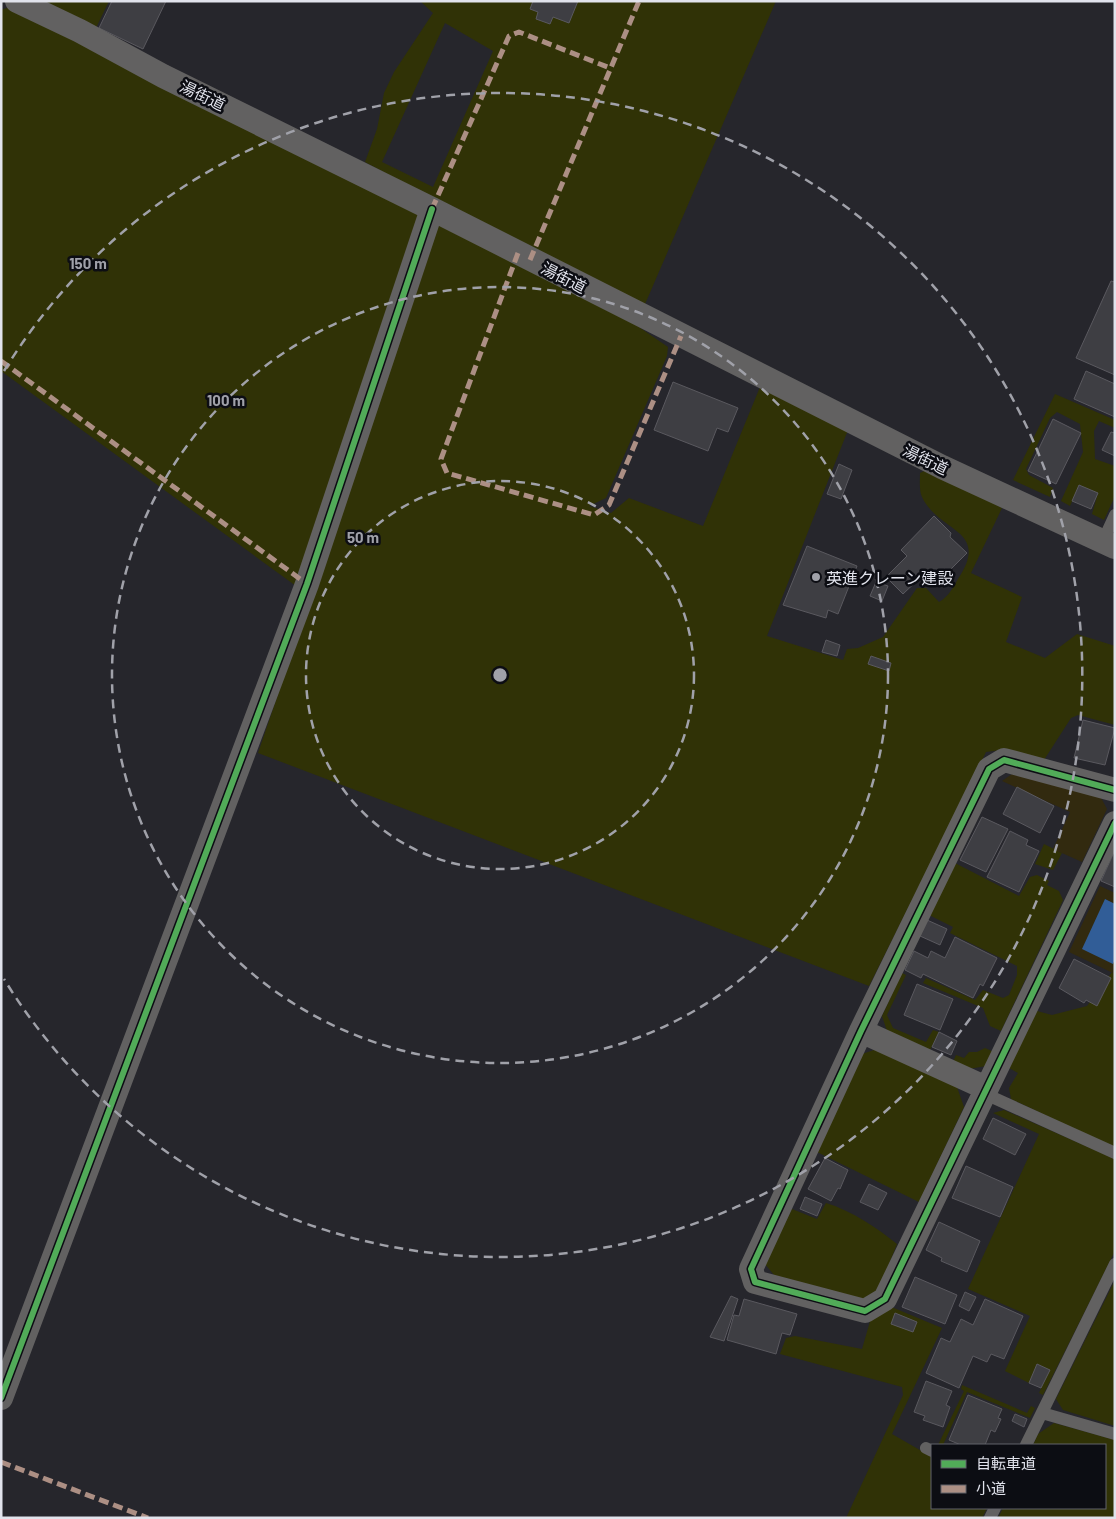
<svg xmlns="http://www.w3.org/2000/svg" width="1116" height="1519" font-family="Barlow,'Noto Sans JP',sans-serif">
<rect width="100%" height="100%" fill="#26262c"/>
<path fill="#303206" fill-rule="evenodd" d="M41,1h68l-13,27z
M420,1h113l-3,8 8,3 -2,7 14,5 3,-7 25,-16h198l-140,324 32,22 -1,9 -61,142 -17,8 22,7 18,-15 74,28 57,-139 88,43 -81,206 76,24 4,-11 11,-1 25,-11 34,-49h9l13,14c9,-5 14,-14 19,-23 33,-50 -19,-46 -36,-82 -3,-6 -2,-17 -2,-24l10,-5 72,40 -31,65 51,24 -16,45 39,16 32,-24 38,12v79l-37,-10 -7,3 -27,42 -43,-10 -15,2 -117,234 -611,-233 78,-229 -40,62 -295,-215v-361l11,-4 416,190 -63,-34 12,-33 7,-36 10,-21 39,-59zM445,23l48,28 -60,136 -51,-25z
M1055,394l60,26v8l-16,-7 -5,10 1,28 20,7v30l-11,24 -12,-6 6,-21 -19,-8 -9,21 -9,-5 22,-49 -3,-28 -23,-12 -7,6 -24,51 3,6 24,13 -3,9 -37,-17z
M1044,844l18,9 -9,17 -18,-6z
M955,863l64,33 11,-19 7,-2 12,6 -2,4 12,6 4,9 -62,131 -11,-5 -7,-18 -60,-25 3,-5 49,22 8,-10 20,8 6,-3 8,-20v-9l-67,-33 3,-6 -24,-12z
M1115,968v180l-104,-49 -2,-11 9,-15 -9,-5 28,-57 15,4 35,-9z
M902,973l4,2 -19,40 6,13 33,14 7,-12 6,2 -9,18 -43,-19 -5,-15z
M985,1048l9,4 -8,14 -17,3 -16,-7 3,-7 8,3 5,-6h8z
M877,1049l80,38 7,20 -45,95 -102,-50 45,-98z
M1004,1110l111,49v92l-72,144 -4,-2 10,-23 -12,-6 -8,19 -24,-12 25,-55 -62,-27 71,-155 -46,-21z
M826,1203c26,8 50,24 71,41l-18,45 -16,10 -89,-24 -9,-11 27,-55 25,10z
M1115,1280v146l-52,-16 -7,-11z
M889,1306l53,22 -50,106 40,23v51h55l-5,10h-136l57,-123 -1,-8 -122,-33 6,-16 9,-2 67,13 9,-31z
M962,1385l65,28 4,-7 4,2 -5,10 -63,-26 -24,53h-5l26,-54 -3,-2z
M1054,1423l61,17v78h-117l5,-10h102v-63h-72l5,-11z"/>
<path fill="#322a0f" d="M1012,774l87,20 8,15 -25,53 -29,-13 17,-37 -68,-31z
M1100,886l15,7v11l-10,-5 8,64 2,-4v15l-46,-22z"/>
<path fill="#315d97" d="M1105,899l10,5v55l-2,5 -31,-15z"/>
<path fill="#3e3e43" stroke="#5a595f" d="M112,1h54l-23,48 -44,-21z
M533,1h45l-9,22 -16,-6 -3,7 -14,-5 2,-7 -8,-3z
M1111,281l4,1v93l-39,-17z
M1086,371l29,13v33l-41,-18z
M673,382l65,26 -10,24 -11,-4 -9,23 -54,-21z
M1053,419l28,14 -25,51 -28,-13z
M1111,432l4,1v23l-13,-6z
M839,464l13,6 -11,29 -14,-5z
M1079,485l19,8 -7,16 -19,-8z
M934,516l17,17 -1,4 17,16 -34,34 -11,-11 -19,18 -17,-17 21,-21 -6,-6z
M807,546l50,20 -19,48 -10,-4 -2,8 -43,-13z
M876,582l12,4 -6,15 -12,-5z
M826,640l14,5 -3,11 -15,-4z
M871,656l20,7 -2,8 -21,-7z
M1083,720l32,8 -10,37 -31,-7z
M1017,787l37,19 -14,27 -37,-19z
M982,817l26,12 -22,43 -26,-12z
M1010,831l18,9 -2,5 13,6 -20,41 -32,-15z
M1115,850v37l-14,-6z
M927,920l20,9 -7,16 -20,-9z
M955,937l42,21 -14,28 -3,-2 -7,14 -50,-24 -2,4 -16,-8 9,-19 14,7 3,-7 14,7z
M1074,959l37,19 -14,28 -11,-6 -2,3 -25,-15z
M917,984l36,15 -13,31 -36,-15z
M939,1032l18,9 -6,14 -19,-8z
M993,1118l33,16 -11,21 -32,-16z
M825,1158l23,12 -8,19 -2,-1 -7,13 -23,-12z
M966,1166l47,21 -13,30 -48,-19z
M869,1184l18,9 -9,17 -18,-8z
M805,1197l17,7 -5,12 -17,-7z
M939,1222l41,19 -13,31 -26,-11 1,-3 -16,-8z
M915,1277l42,18 -12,29 -43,-17z
M965,1292l11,5 -7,14 -10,-5z
M731,1296l7,3 -14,42 -14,-4z
M744,1299l53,15 -7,21 -8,-2 -6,21 -49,-14 7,-25 5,1z
M985,1299l38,17 -19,43 -13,-5 -4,8 -14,-6 -14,32 -33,-15 15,-35 9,4 11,-23 12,6z
M895,1313l22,9 -4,10 -22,-8z
M1037,1364l13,6 -9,18 -12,-5z
M926,1381l26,10 -6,14 4,2 -7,20 -20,-7 2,-4 -11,-4z
M968,1395l34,14 -4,9 3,1 -6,13 -4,-2 -6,15h-24l-12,-5z
M1015,1414l12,5 -3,8 -12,-6z"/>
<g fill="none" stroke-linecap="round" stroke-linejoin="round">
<path stroke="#626161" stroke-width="12" d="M1103,541l12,-26
M983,1093l132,60
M1042,1413l73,21
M1026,1445l89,-181
M926,1448l6,3
M990,1518l5,-10"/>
<path stroke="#626161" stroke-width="24" d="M17,1l63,30 83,45 269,133 510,258 173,80
M1115,790l-111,-30 -15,9 -128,262 -110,238 4,13 110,29 20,-12 230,-476
M861,1031l125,57
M1,1398l306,-814 125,-375"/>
<path stroke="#ac8f84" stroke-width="5" stroke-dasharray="10 5" stroke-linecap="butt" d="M432,209l77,-173 10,-4 91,36
M518,253l-77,206 6,14 147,42 15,-10 72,-169
M530,260l109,-259
M1,361l306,223
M1,1462l147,56"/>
<g stroke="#0c0d13" stroke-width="9">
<path id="cycleway" d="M1115,790l-111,-30 -15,9 -128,262 -110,238 4,13 110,29 20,-12 230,-476
M1,1398l306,-814 125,-375"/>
</g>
<use href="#cycleway" stroke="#51ab58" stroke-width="6"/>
</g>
<g fill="none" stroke="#a0a1a9" stroke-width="2.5" stroke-dasharray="9 6">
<circle cx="500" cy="675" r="194"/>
<circle cx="500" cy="675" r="388"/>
<path d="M4 371A582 582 0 1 1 4 979"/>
</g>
<circle fill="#a0a1a9" stroke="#0c0d13" stroke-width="2" cx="816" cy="577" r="5"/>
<g text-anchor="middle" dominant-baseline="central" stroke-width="5" stroke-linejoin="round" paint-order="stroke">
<g font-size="16" fill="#e1e3ec" stroke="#0c0d13">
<text transform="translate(203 95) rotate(26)">湯街道</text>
<text transform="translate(564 277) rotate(27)">湯街道</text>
<text transform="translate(926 459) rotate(26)">湯街道</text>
</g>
<g font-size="16" fill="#e1e3ec" stroke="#0c0d13" text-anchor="start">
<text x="826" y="577">英進クレーン建設</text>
</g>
</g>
<circle cx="500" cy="675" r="8" fill="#a0a1a9" stroke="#0c0d13" stroke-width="2.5"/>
<g font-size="15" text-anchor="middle" font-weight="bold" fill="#a0a1a9" stroke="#0c0d13" stroke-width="5" stroke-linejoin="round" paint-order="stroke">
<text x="88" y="269">150 m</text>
<text x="226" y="406">100 m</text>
<text x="363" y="543">50 m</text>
</g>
<rect width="1116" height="1519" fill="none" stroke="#e1e3ec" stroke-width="5"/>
<rect x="931" y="1444" width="175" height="65" fill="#0c0d13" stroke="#61636a"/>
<rect x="941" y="1460" width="25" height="8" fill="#51ab58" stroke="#61636a"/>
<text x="976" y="1469" font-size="15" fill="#e1e3ec">自転車道</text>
<rect x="941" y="1485" width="25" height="8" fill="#ac8f84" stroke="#61636a"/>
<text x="976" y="1494" font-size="15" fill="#e1e3ec">小道</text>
</svg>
